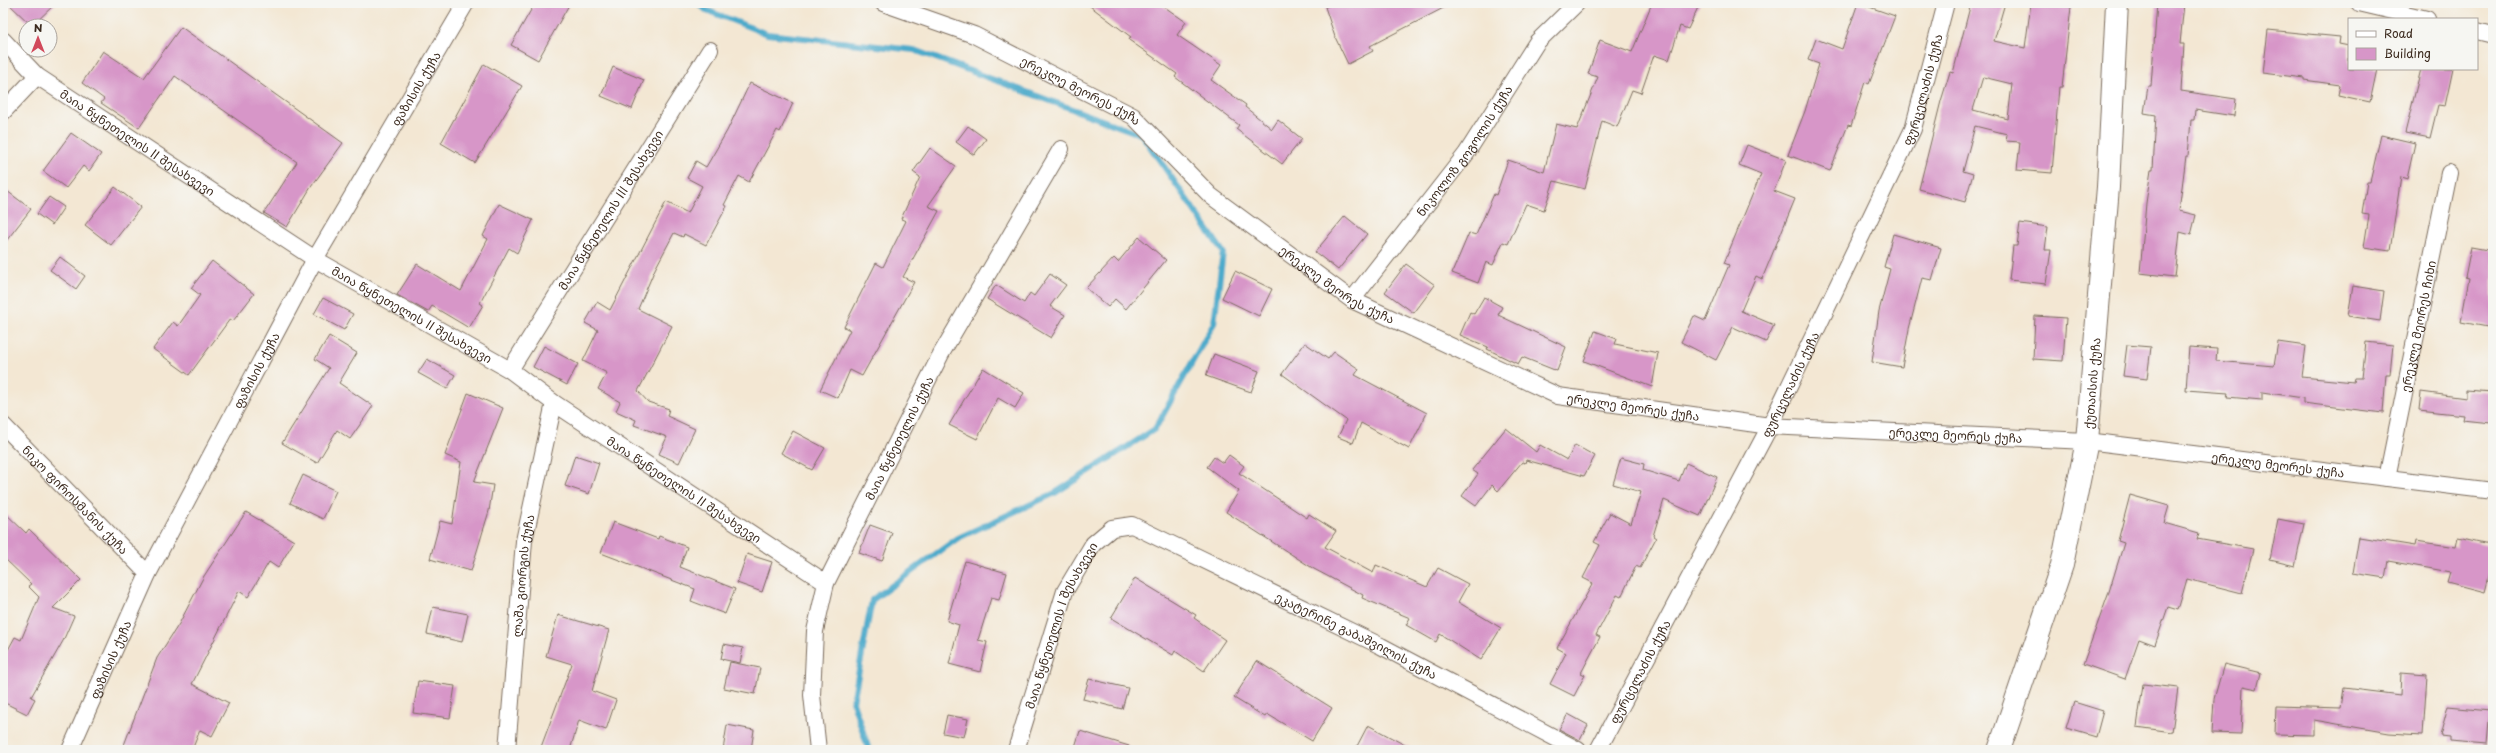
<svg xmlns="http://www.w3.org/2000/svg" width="2496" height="753" font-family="'Playpen Sans','Noto Sans Georgian',sans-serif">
<rect width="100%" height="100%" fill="#f6f6f2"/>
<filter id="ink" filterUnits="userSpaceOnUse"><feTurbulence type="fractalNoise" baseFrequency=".025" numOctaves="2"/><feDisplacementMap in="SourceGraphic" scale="8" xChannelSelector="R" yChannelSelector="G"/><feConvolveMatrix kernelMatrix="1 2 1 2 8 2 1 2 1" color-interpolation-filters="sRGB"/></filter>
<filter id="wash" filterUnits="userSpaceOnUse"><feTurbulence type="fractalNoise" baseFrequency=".012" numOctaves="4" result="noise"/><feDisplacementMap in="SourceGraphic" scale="16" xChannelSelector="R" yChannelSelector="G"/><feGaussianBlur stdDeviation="0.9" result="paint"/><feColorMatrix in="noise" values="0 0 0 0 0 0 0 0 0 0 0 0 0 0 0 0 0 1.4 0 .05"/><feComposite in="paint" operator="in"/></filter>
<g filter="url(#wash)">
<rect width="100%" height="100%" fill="#f3e7d3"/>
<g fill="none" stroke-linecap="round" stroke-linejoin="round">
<path stroke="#4daacb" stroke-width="6" d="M698,3l8,7 61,24 147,16 228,85 81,117 -9,71 -59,106 -100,64 -97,45 -86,62 -19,102 16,48"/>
</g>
<g id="blocks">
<path fill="#d796c8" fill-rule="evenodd" d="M8,3h48l-24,23z
M535,3h35l-32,57 -27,-15z
M1086,3h73l27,19 -9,13 44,30 -10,15 35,25 -1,2 27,22 6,-9 24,19 -20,25 -46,-35 3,-4 -64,-48 2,-3 -48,-34 2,-3z
M1336,3h117l-83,43 3,5 -25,13 -13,-27 -10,-30z
M1652,3h48l-12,26 -8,-3 -11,34 -15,-5 -13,38 -9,-3 -15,37 -15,-6 -17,68 -31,-8 -10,29 -18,-6 -18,40 -5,-2 -10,23 -7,-3 -8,21 -26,-10 17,-40 7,2 18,-41 2,1 12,-35 36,12 12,-48 21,5 21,-52 -10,-3 12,-34 32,12z
M1858,3l37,13 -26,68 -4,-2 -14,44 -3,-1 -18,46 -42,-16 17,-44 14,-47 -11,-4 8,-21 26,10z
M1971,3h34l-11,38 31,7 6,-45 40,4 -9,80h-3l-7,86 -35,-3 3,-28 -14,-1 1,-7 -32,-8 -12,45 10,3 -8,28 -46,-13 22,-88 9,-29 3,1zM1983,77l29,7 -4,35 -35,-9z
M2157,3h27l-4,41h4l-3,47 55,8 -2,17 -39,-6 -1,10h-3l-3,36h-2l-7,55 17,4 -5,20 -11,-3 -5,45 -35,-4 6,-70 5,-33h2l3,-55 -12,-2 4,-27h3z
M181,27l162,116 -32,44 -24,40 -23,-14 33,-51 -122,-86 -36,52 -38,-25 3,-4 -22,-16 21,-32 41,27z
M2268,30l72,7 -1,7 10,2v23h28l-7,33 -32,-7 2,-10 -36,-5v-2l-41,-5z
M484,64l38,22 -47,77 -34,-20z
M613,67l31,13 -12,29 -31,-13z
M2421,69h32l-8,37 -7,-1 -8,33 -25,-5z
M750,83l43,20 -13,29 -3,-2 -28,52 -10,-6 -15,29 3,1 -21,39 -22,-11 -1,3 -9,-4 -19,36 -17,40 34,17 -34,65 10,11 21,7 -2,7 28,13 -16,34 -20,-9 8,-17 -33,-12 2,-5 -20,-9 4,-9 -22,-13 9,-16 -24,-12 15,-31 -13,-7 12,-21 13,8 56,-108 22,11 14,-27 -15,-8 9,-17 10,6 21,-36z
M968,126l18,13 -12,16 -18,-13z
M71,133l30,21 -12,17 -6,-5 -17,22 -23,-17z
M2381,135l34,8 -8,36 -6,-2 -11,74 -26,-4 5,-32 -7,-1 5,-32h3z
M1747,145l39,15 -12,31 21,8 -33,80 -6,-3 -15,35 33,14 -8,17 -33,-15 -17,33 -35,-18 13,-26 11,5 24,-56 -5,-2 37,-89 -22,-9z
M930,148l26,18 -28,40 11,5 -36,66 11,5 -52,94 -12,-6 -12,28 -18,-8 30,-60 -6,-3 32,-64 7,4 23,-46 -5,-2 19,-42 -7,-5z
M115,187l26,20 -30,38 -26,-20z
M3,188l28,21 -28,36z
M49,197l15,10 -12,18 -15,-11z
M499,204l34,16 -16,33 -8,-5 -29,55 3,2 -14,23 -37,-22 -4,6 -31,-17 20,-31 44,27 27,-52 -5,-3z
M1345,216l22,18 -29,36 -23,-18z
M2020,223l28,4 -3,23h6l-5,34 -37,-4 4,-34h4z
M1893,234l48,14 -9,32 -10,-2 -13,51 -7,38 -30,-5 7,-51 11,-42 -6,-2z
M1139,237l27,23 -40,49 -11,-10 -7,8 -22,-19 28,-30 4,4z
M2471,247l22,4v77l-32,-6 8,-44 -4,-1z
M60,257l25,19 -9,13 -26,-19z
M212,261l42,33 -21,27 -3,-2 -41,56 -36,-26 20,-27 5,4 22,-31 -9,-7z
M1406,264l29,21 -21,28 -29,-21z
M1235,271l37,18 -13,27 -37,-18z
M1050,274l16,11 -16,21 15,9 -14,23 -64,-39 9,-14 28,18 6,-10 4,3z
M2353,286l31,5 -4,30 -32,-5z
M1484,297l18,10 -4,8 68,32 -9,24 -35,-14 -4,7 -31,-15 1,-2 -28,-12 10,-23 4,2z
M323,298l30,16 -9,16 -30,-16z
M2035,316l31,2 -3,43 -30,-2z
M1595,331l22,8 -2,5 43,9 -6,34 -68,-26z
M329,336l28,17 -18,30 34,23 -23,33 -13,-9 -20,33 -35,-20 47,-75 -14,-9z
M2278,342l28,4 -4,31 52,5 1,-4h7l4,-36 27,3 -3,29h-4l-3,39 -80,-10v-5l-41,-6v8l-35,-3 1,-4 -42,-3 3,-43 28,2 -1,12 58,5z
M1305,343l23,16 6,-7 25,17 -4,6 72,38 -18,36 -48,-26 -8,20 -15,-6 8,-17 -64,-46z
M2127,345l24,2 -4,32 -24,-3z
M544,346l34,18 -11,21 -34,-18z
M1214,354l45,17 -8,21 -45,-16z
M427,359l28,16 -8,14 -29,-16z
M983,368l41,25 -9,15 -17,-10 -21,41 -28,-14z
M2466,390l27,2 -2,31 -28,-3 1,-5 -45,-5 2,-18 45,6z
M468,393l35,15 -29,74 19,3 -4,26 -18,60 -41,-12 10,-38 12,3 9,-62 -16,-7z
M1506,428l30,24 4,-7 27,15 8,-15 20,11 -11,20 -58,-16 -1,3 -3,-1 -24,29 -6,-6 -16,21 -14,-10 16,-22 -6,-4z
M793,431l32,17 -13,22 -31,-17z
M575,455l24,8 -10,31 -24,-8z
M1229,455l15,11 -5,7 68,45 2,-4 27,17 -11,16 48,26 3,-8 51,22 11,-19 30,16 -10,18 43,26 -20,32 -41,-26 -4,8 -30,-17 4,-7 -48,-20 1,-3 -49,-26 -88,-57 13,-21 -32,-24 7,-10 9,6z
M1621,458l23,6 -1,6 36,11 7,-18 31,14 -17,39 -36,-16 -11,36 3,2 -16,30 -4,-2 -15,31 -4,-2 -21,40 4,2 -19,36 4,2 -11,21 -24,-12 16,-31 -9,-5 36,-65 -10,-5 17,-33 -6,-3 16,-29 21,11 10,-32 -28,-8z
M303,475l33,16 -13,28 -33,-16z
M2130,495l39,11 -5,17 35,10 -2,6 56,10 -11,44 -55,-14 -9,31 -10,-3 -13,38 -16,-6 -14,40 -42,-15 25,-69 16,-52 -6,-2z
M3,511l23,22 3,-4 52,51 -28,28 21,8 -11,25 -32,56 4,2 -8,15 -24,-12v-43l12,-22 6,3 18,-43 -11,-11 3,-2 -28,-27z
M246,512l48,29 -16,27 -9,-6 -21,35 -9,-6 -47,93 37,19 -17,33 -12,-6 -8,20h-54l-14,-5 33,-87 22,-34 25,-48z
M2278,519l26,5 -9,42 -25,-6z
M613,522l45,17 1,-3 28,11 -7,20 55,22 -10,25 -34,-13 4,-12 -94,-36z
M870,525l22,8 -10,28 -23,-8z
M2359,537l56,9 1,-5 40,6 2,-9 35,8v14l-8,32 -38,-10 3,-10 -62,-11 -3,17 -32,-5z
M747,554l25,8 -10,30 -25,-9z
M965,561l42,12 -8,27 -8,-2 -13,42 9,2 -7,30 -31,-8 10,-39 -12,-4z
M1135,578l61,37 -2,3 31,22 -21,31 -29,-20 -2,4 -62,-37z
M433,607l35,7 -6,28 -35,-8z
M558,615l51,15 -17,61 24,9 -10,30 -27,-10 -9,30h-17l-12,-3 31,-83 -26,-8z
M724,644l19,4 -3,15 -19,-4z
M1257,661l75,47 -20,33 -45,-27 -2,3 -31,-19z
M730,662l30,6 -5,26 -31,-6z
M2224,664l37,9 -4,16 -14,-3 -2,48 -29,-1 2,-34z
M2401,673l26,2 -4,60 -34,-2 -75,-13v15l-39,-1 1,-28 65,2 3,-20 56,7z
M1089,679l39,9 -6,21 -39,-10z
M418,681l37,5 -5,32 -37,-5z
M2143,684l35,4 -6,44 -35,-5z
M2074,702l29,9 -7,26 -30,-9z
M2448,706l42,4 -3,34 -38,-3v-4l-9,-1z
M1568,714l20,11 -8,15 -21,-11z
M947,715l21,4 -4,18 -21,-4z
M727,725l27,5 -3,20h-28z
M1368,725l46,25h-59z
M1080,731l49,15v4h-55z"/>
</g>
</g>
<g filter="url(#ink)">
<use href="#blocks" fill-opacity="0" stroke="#7b6c5d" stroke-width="1"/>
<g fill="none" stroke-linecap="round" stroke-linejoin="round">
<g stroke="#7b6c5d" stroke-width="18">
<g id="street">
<path id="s1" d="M883,3l91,32 159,81 78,80 141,104 206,96 212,30 317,15 406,50"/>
<path d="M2359,3l68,16"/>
<path d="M2477,31l16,4"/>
<path id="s2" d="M3,40l34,36 278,183 195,111 44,33 272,180"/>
<path d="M3,112l34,-36"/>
<path id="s3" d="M1352,300l114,-146 71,-112 40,-39"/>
<path id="s4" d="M510,370l200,-320"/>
<path id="s5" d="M3,425l145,149"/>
<path id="s6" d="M2387,478l62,-305"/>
<path id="s7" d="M70,750l78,-176 167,-315 151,-256"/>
<path id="s8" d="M507,750l17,-209 30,-138"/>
<path id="s9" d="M818,750l-6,-55 3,-64 11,-48 115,-229 120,-205"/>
<path id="s10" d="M1016,750l49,-159 28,-47 19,-16 20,-3 249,121 197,104"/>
<path id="s11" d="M1598,750l172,-324 143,-297 33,-126"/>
</g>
</g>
<g stroke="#7b6c5d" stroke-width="24">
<g id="secondary">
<path id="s12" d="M1999,750l63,-185 25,-124 21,-254 9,-184"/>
</g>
</g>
<use href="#street" stroke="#fff" stroke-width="16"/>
<use href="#secondary" stroke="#fff" stroke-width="22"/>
</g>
</g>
<g text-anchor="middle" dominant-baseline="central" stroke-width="3" stroke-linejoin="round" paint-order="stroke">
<g font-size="12" fill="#3b2a1e" stroke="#f6f6f2">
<text stroke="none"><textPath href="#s7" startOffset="747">ფაზისის ქუჩა</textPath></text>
<text stroke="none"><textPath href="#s11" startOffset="737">ფურცელაძის ქუჩა</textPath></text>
<text stroke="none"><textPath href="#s1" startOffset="217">ერეკლე მეორეს ქუჩა</textPath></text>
<text stroke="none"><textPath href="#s2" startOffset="170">მაია წყნეთელის II შესახვევი</textPath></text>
<text stroke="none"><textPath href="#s3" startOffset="187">ნიკოლოზ გოგოლის ქუჩა</textPath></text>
<text stroke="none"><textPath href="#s4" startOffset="189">მაია წყნეთელის III შესახვევი</textPath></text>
<text stroke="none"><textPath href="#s1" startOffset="541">ერეკლე მეორეს ქუჩა</textPath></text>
<text stroke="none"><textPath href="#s2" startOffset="494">მაია წყნეთელის II შესახვევი</textPath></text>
<text stroke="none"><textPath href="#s6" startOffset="155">ერეკლე მეორეს ჩიხი</textPath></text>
<text stroke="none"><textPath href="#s7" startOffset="423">ფაზისის ქუჩა</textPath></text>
<text stroke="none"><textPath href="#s12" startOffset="380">ქუთაისის ქუჩა</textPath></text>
<text stroke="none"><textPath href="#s11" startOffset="413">ფურცელაძის ქუჩა</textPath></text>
<text stroke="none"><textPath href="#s1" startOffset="865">ერეკლე მეორეს ქუჩა</textPath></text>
<text stroke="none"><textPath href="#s1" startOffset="1189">ერეკლე მეორეს ქუჩა</textPath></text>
<text stroke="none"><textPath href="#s9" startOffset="331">მაია წყნეთელის ქუჩა</textPath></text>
<text stroke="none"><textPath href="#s1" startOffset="1513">ერეკლე მეორეს ქუჩა</textPath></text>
<text stroke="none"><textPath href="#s2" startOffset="818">მაია წყნეთელის II შესახვევი</textPath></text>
<text stroke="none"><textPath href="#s5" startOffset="104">ნიკო ფიროსმანის ქუჩა</textPath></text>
<text stroke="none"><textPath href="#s8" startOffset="175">ლაშა გიორგის ქუჩა</textPath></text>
<text stroke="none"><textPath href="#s10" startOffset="133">მაია წყნეთელის I შესახვევი</textPath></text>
<text stroke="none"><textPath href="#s10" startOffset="516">ეკატერინე გაბაშვილის ქუჩა</textPath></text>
<text stroke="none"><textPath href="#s7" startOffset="99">ფაზისის ქუჩა</textPath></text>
<text stroke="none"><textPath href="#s11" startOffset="89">ფურცელაძის ქუჩა</textPath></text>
</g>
</g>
<rect width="2496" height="753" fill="none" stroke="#f6f6f2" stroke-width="16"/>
<rect x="2348" y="18" width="130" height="52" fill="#f6f6f2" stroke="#aba49d"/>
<rect x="2356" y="31" width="20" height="6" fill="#ffffff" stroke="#aba49d"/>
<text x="2384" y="38" font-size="12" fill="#3b2a1e">Road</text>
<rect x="2356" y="48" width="20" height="12" fill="#d796c8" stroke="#aba49d"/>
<text x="2384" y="58" font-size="12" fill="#3b2a1e">Building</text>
<g transform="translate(38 38)"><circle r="19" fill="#f6f6f2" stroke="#aba49d"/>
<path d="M0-3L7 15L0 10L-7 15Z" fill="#d1495b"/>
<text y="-6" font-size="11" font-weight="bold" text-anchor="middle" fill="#3b2a1e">N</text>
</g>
</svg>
